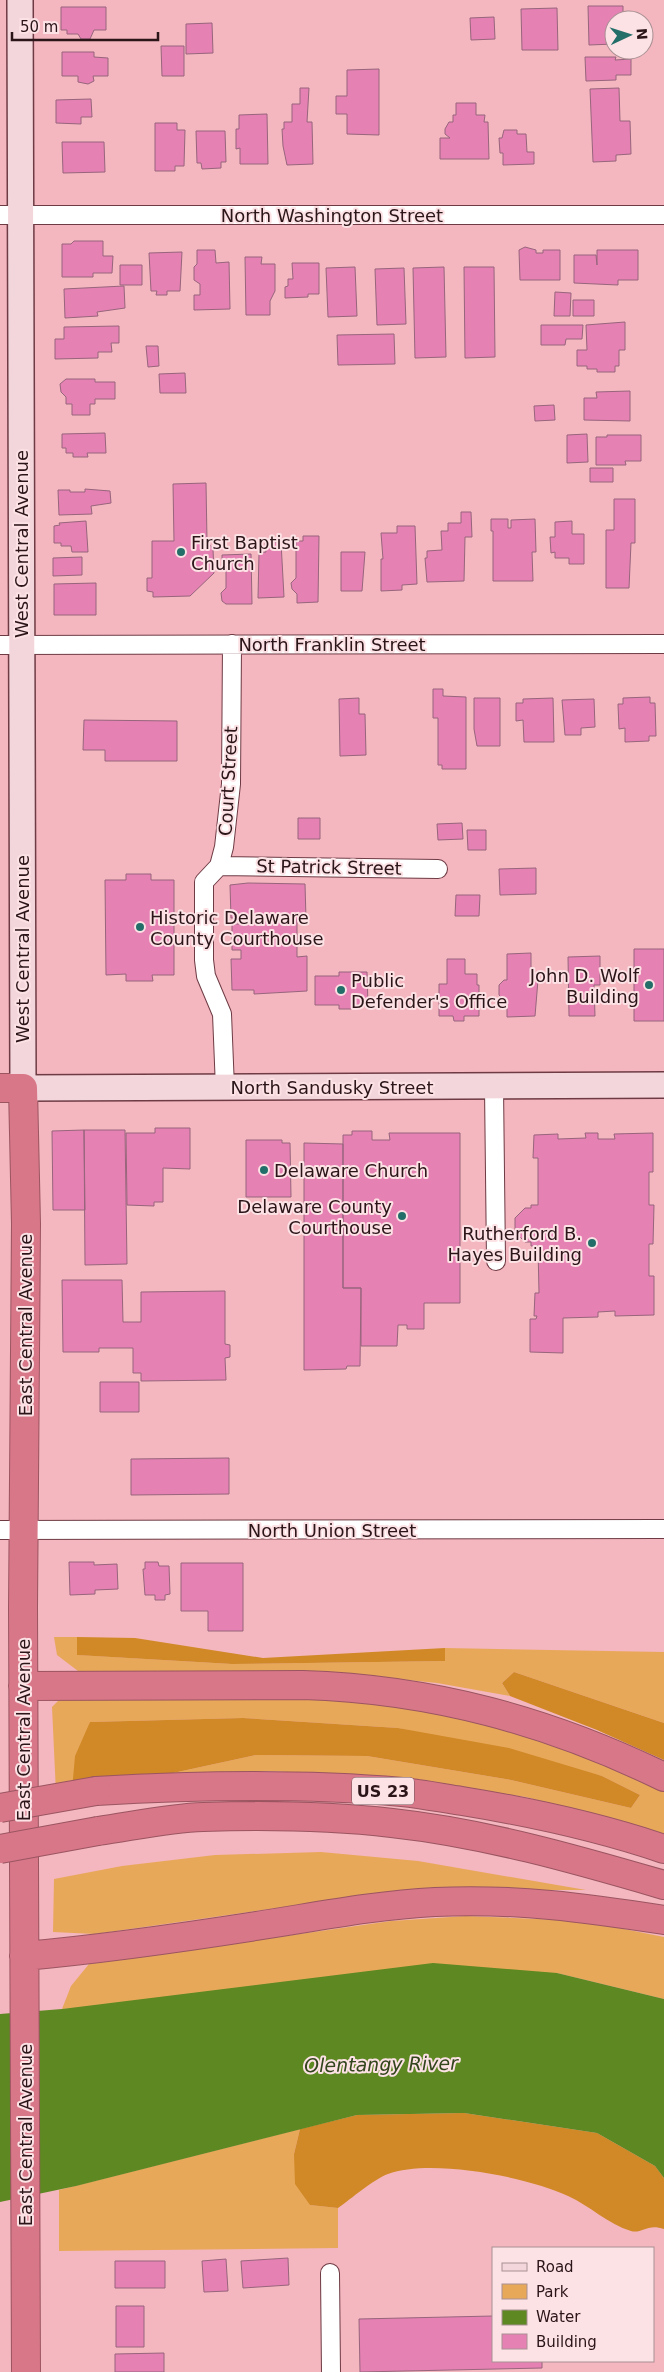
<svg xmlns="http://www.w3.org/2000/svg" width="664" height="2372" font-family="'DejaVu Sans',sans-serif">
<rect width="100%" height="100%" fill="#f4b6bf"/>
<path fill="#e8a85a" d="M54,1637h23l1,18 154,9 212,-3 1,-13 219,4v71l-150,-51 -12,11 8,13 -73,-13 -78,-8 -281,-4 -21,-16z
M345,1698l150,24 169,63v49l-138,-37 -157,-21 -101,-5 -132,10 120,-26 111,1 144,24 120,28 9,-13 -38,-19 -204,-48 -155,-10 -153,4 -18,68 -16,3 -4,-86 8,-8z
M321,1852l97,9 168,29h-142l-90,7 -259,37 -42,-2 1,-53 68,-13 93,-11z
M466,1916l118,5 80,16v62l-107,-26 -495,36 9,-23 18,-22 302,-43z
M300,2129l-6,25 16,51 28,3v40l-279,3v-61z"/>
<path fill="#d08926" d="M77,1637l58,1 128,20 182,-10v13l-213,3 -155,-9z
M514,1672l150,51v37l-67,-30 -87,-34 -8,-13z
M243,1718l155,10 111,20 93,28 38,19 -9,13 -120,-28 -144,-24 -111,-1 -120,26 -64,9 3,-34 15,-34z
M464,2113l133,20 58,33 9,12v51c-17,-6 -22,5 -33,2 -23,-7 -41,-25 -63,-35 -40,-19 -137,-38 -180,-22 -14,5 -37,25 -50,34l-28,-3 -15,-21 -1,-30 6,-25 57,-14z"/>
<path fill="#5d8822" d="M433,1963l124,10 107,26v179l-9,-12 -58,-33 -133,-20 -107,2 -281,71 -76,16v-188l62,-5z"/>
<path fill="#e681b4" stroke="#97657c" d="M588,6h35v12h14v2h-23v24l-25,1z
M61,7h45v23h-12l-4,9h-9l-3,-5h-11v-4h-6z
M557,8l1,42h-36l-1,-41z
M494,17l1,22 -24,1 -1,-22z
M212,23l1,30 -27,1v-30z
M161,46h23v30h-22z
M62,52h32v5l14,1v18h-15l1,5 -6,3 -10,-2v-6h-16z
M585,57h31l-1,3 16,-1v16h-15v5l-30,1z
M379,69v66l-32,-1v-20h-11v-18h11v-26z
M300,88h9l-2,34h5l1,42 -26,1 -4,-19 -1,-17h2v-7h8v-18h8z
M619,88l1,33h10l1,33 -15,1v6l-23,1 -3,-73z
M91,99l1,18h-11v7l-25,-1v-23z
M456,103h20v12h9l-1,7h4l1,37h-49v-21h10l-5,-4v-5l4,-7h4v-7h3z
M267,114l1,50h-28v-16l-4,1v-20h3v-14z
M155,123h22v7h8l-1,36h-9v5h-20z
M504,130h13v4h9l1,18h7v12l-31,1v-12h-3l-1,-15h3z
M196,131h29l1,31h-5v6l-19,1 -1,-6h-4z
M62,142h42l1,30 -42,1z
M74,241h29v15h10l-1,17h-19v4h-31v-33h9z
M525,247l11,3v3h7v-3h17v30h-40l-1,-30z
M197,250h18l1,13 13,-1 1,47 -36,1v-15h6v-11l-6,-4v-13l3,-3z
M597,250h41v30h-20v5l-44,-2v-28h22l1,10z
M182,252l-2,39h-13v4h-11l1,-4h-6l-2,-38z
M245,257h17l-1,7h14v27l-5,10v14h-24z
M292,263h27v31h-11v3l-23,1v-11l3,-1v-7h5z
M120,265h22v20h-22z
M355,267l2,49 -29,1 -2,-49z
M444,267l2,90 -31,1 -2,-90z
M464,267h30l1,90 -30,1z
M404,268l2,56 -29,1 -2,-56z
M124,286l1,22 -28,4 1,4 -33,2 -1,-29z
M555,292l16,1 -1,23h-16z
M573,300h21v16h-21z
M625,322v28h-6v16h-4v6h-18v-3h-10v-3h-10v-16h10l-1,-25z
M541,325h42l-1,14h-16l-1,6h-24z
M119,326v17h-8l1,9h-14v6l-43,1v-20h9v-12z
M394,334l1,30 -57,1 -1,-30z
M146,346h12l1,20 -11,1z
M185,373l1,20h-26l-1,-19z
M66,379h29v3h20v17h-20v5h-5v11h-18v-11h-6v-7l-5,-5 -1,-8z
M630,391v30l-46,-1v-22h13l-1,-6z
M554,405l1,15 -20,1 -1,-15z
M105,433l1,20h-19l1,4h-15v-4h-7v-5h-4v-14z
M587,434l1,28 -21,1v-28z
M607,435h34v26h-16l1,4h-30v-28h11z
M590,468h23v14h-23z
M206,483l1,58 6,8 1,24 -24,23 -37,1v-5l-6,-1v-13h5v-37h22l-1,-57z
M85,489l25,2 1,12 -20,3 1,8 -33,1 -1,-25h12v2h15z
M614,499h21v44h-4l-2,45h-23v-58h8z
M461,512h10l1,25h-7l-1,44 -37,1 -2,-24h2v-7l15,-1 -1,-19h7v-8h13z
M491,519h17v9h3v-8l24,-1 1,33h-4l1,29h-40v-50h-2z
M86,521l2,31h-16l-1,-6h-10v-3h-7v-17l6,-1 -1,-2z
M572,521v13h12v30h-15v-6h-14v-6l-4,1 -1,-16h5v-15z
M397,526h18l2,58 -15,1v5l-21,1v-32h2l-2,-26h16z
M303,536h16l-1,66 -21,1v-9l-5,-5 -1,-6 5,-5v-37h7z
M281,542l3,55 -26,1 1,-45 7,-1 -1,-9z
M341,552h24l-3,39h-21z
M251,554l1,50h-26l-4,-3 -1,-8 5,-5v-21h-4v-12z
M82,557v18l-29,1v-18z
M96,583v32h-42v-31z
M433,689h10v7l23,1v72h-24v-4h-4v-47h-5z
M650,697v6h5l1,33h-7v5l-24,1v-14l-6,1 -1,-25h5v-6z
M359,698v16h6l1,41 -26,1 -1,-57z
M474,698h26v48h-23l-3,-17z
M553,698l1,44h-30l-1,-22 -7,1v-18h7v-4z
M594,699l1,28 -14,1v7h-16l-3,-35z
M84,720l93,1v40h-72v-11h-22z
M298,818h22v21h-22z
M462,823l1,16 -25,1 -1,-16z
M467,830h19v20h-18z
M536,868v26l-36,1 -1,-26z
M126,874h25v6h23v95h-22l1,6h-27v-7l-20,1 -1,-95h21z
M248,883l57,1 1,35h-9v38l10,-1v35l-53,3v-4h-22l-1,-31h10v-9h-9v-26h7v-6h-8l-1,-33z
M456,895h24l-1,21h-24z
M634,949h30v72h-30z
M531,953v27h7l-3,36 -28,1v-17h-3l-5,-5v-10l5,-5h3v-26z
M600,956v29h-6l1,31h-26l-1,-59z
M447,959h18v15h12v11h2v31h-15v5h-10l-1,-5h-14v-32h8z
M339,972h28l1,33h-16v4h-13v-4h-24v-29h24z
M155,1128h35v41l-27,-1v34h-9v4l-27,-1 -1,-72h29z
M84,1130l1,80h-32l-1,-79z
M84,1130h41l2,134 -42,1z
M352,1131h20v9h18l-1,-7h71v170h-36v26h-17v-4h-9l-1,21h-36v-58h-18v-153h9z
M585,1133h13v6h17l-1,-5 39,-1v39h-4v33h5l-1,39h-4v32h5v39l-39,1v-5l-17,1v5l-35,1v35l-33,-1v-33h6l1,-3h-3l1,-23h4l-1,-47h-7v-4h-6l-10,-10v-14l10,-10h6v-3h7v-47h-5l1,-23 24,-1v5l28,-1z
M246,1140h36v3h8l1,54h-45z
M304,1143l39,1v144h18l-1,78h-13l-1,3 -42,1z
M62,1280h60l1,42h18v-30l84,-1v53l5,1v12l-5,1 1,22 -85,1v-8h-8v-25h-34v4h-36z
M100,1382h39v30h-39z
M229,1458v36l-98,1v-36z
M69,1562h25v3l23,-1 1,25 -23,1v4l-25,1z
M145,1562h13l1,4h10l1,28 -5,1v5h-10v-5h-10l-2,-26h2z
M181,1563h62v68h-35v-20h-27z
M288,2258l1,27 -46,3 -2,-27z
M226,2259l2,32 -24,1 -2,-31z
M115,2261h50v27h-50z
M116,2306h28v41h-28z
M493,2316v45h49v7l-182,4 -1,-53z
M164,2353v19h-49v-18z"/>
<g fill="none" stroke-linecap="round" stroke-linejoin="round">
<g stroke="#6e3b44" stroke-width="20">
<path id="street" d="M0,215h664
M0,645l664,-1
M219,866l219,3
M494,1087l2,174
M225,1088l-3,-74 -16,-38 -2,-16v-78l15,-16 5,-19 7,-63 1,-140
M0,1530l664,-1
M330,2273l1,99"/>
</g>
<g stroke="#6e3b44" stroke-width="28">
<path id="secondary" d="M20,0l3,1088 641,-3"/>
</g>
<g stroke="#9b5561" stroke-width="30">
<path id="highway" d="M0,1088h23l3,136 -3,384 3,764
M23,1686l280,-1c129,4 246,36 361,92
M96,1791c102,-6 204,-8 306,1 20,2 40,6 60,9 68,11 137,26 202,48
M98,1831c35,-5 71,-13 105,-14 63,-2 127,-1 189,6 92,10 183,36 272,62
M24,1956c78,-7 155,-18 232,-30 59,-9 119,-21 179,-24 79,-4 152,6 229,18"/>
</g>
<use href="#street" stroke="#fff" stroke-width="18"/>
<use href="#secondary" stroke="#f3d6db" stroke-width="25"/>
<use href="#highway" stroke="#d77788" stroke-width="28"/>
<g stroke="#9b5561" stroke-width="30" stroke-linecap="butt">
<path id="highway-bridge" d="M0,1808l96,-17
M0,1849l98,-18"/>
</g>
<use href="#highway-bridge" stroke="#d77788" stroke-width="28"/>
</g>
<g fill="#246e6a" stroke="#fce2e5" stroke-width="2">
<circle cx="181" cy="552" r="5"/>
<circle cx="140" cy="927" r="5"/>
<circle cx="649" cy="985" r="5"/>
<circle cx="341" cy="990" r="5"/>
<circle cx="264" cy="1170" r="5"/>
<circle cx="402" cy="1216" r="5"/>
<circle cx="592" cy="1243" r="5"/>
</g>
<g text-anchor="middle" dominant-baseline="central" stroke-width="4" stroke-linejoin="round" paint-order="stroke">
<rect fill="#fce2e5" stroke="#6a5256" stroke-width="1" x="352" y="1777.5" width="62" height="27" rx="4"/>
<g font-size="16" font-weight="bold" fill="#2b1519">
<text x="383" y="1791">US 23</text>
</g>
<g font-size="18" fill="#2b1519" stroke="#fce2e5">
<text x="332" y="215">North Washington Street</text>
<text transform="translate(21 544) rotate(-90)">West Central Avenue</text>
<text x="332" y="644">North Franklin Street</text>
<text transform="translate(228 781) rotate(-87)">Court Street</text>
<text transform="translate(329 867) rotate(1)">St Patrick Street</text>
<text transform="translate(22 949) rotate(-90)">West Central Avenue</text>
<text x="332" y="1087">North Sandusky Street</text>
<text transform="translate(25 1325) rotate(-90)">East Central Avenue</text>
<text x="332" y="1530">North Union Street</text>
<text transform="translate(23 1730) rotate(-90)">East Central Avenue</text>
<text transform="translate(25 2135) rotate(-90)">East Central Avenue</text>
</g>
<g font-size="18" fill="#2b1519" stroke="#fce2e5" text-anchor="start">
<text x="191" y="542">First Baptist<tspan x="191" dy="21">Church</tspan></text>
<text x="150" y="917">Historic Delaware<tspan x="150" dy="21">County Courthouse</tspan></text>
<text x="639" y="975" text-anchor="end">John D. Wolf<tspan x="639" dy="21">Building</tspan></text>
<text x="351" y="980">Public<tspan x="351" dy="21">Defender's Office</tspan></text>
<text x="274" y="1170">Delaware Church</text>
<text x="392" y="1206" text-anchor="end">Delaware County<tspan x="392" dy="21">Courthouse</tspan></text>
<text x="582" y="1233" text-anchor="end">Rutherford B.<tspan x="582" dy="21">Hayes Building</tspan></text>
</g>
<g font-size="19" font-style="italic" fill="#32451d" stroke="#fce2e5">
<text transform="translate(381 2064) rotate(-1)">Olentangy River</text>
</g>
</g>
<rect x="492" y="2247" width="162" height="115" fill="#fce2e5" stroke="#a89093"/>
<rect x="502" y="2263" width="25" height="8" fill="#f3d6db" stroke="#a89093"/>
<text x="536" y="2272" font-size="15" fill="#2b1519">Road</text>
<rect x="502" y="2284" width="25" height="15" fill="#e8a85a" stroke="#a89093"/>
<text x="536" y="2297" font-size="15" fill="#2b1519">Park</text>
<rect x="502" y="2310" width="25" height="15" fill="#5d8822" stroke="#a89093"/>
<text x="536" y="2322" font-size="15" fill="#2b1519">Water</text>
<rect x="502" y="2334" width="25" height="15" fill="#e681b4" stroke="#a89093"/>
<text x="536" y="2347" font-size="15" fill="#2b1519">Building</text>
<g transform="translate(629 35) rotate(86)"><circle r="24" fill="#fce2e5" stroke="#a89093"/>
<path d="M0-4L9 19L0 12L-9 19Z" fill="#246e6a"/>
<text y="-8" font-size="14" font-weight="bold" text-anchor="middle" fill="#2b1519">N</text>
</g>
<path d="M12 32v8h146v-8" fill="none" stroke="#2b1519" stroke-width="2.5"/>
<text x="20" y="32" font-size="15" fill="#2b1519" stroke="#fce2e5" stroke-width="4" paint-order="stroke">50 m</text>
</svg>
